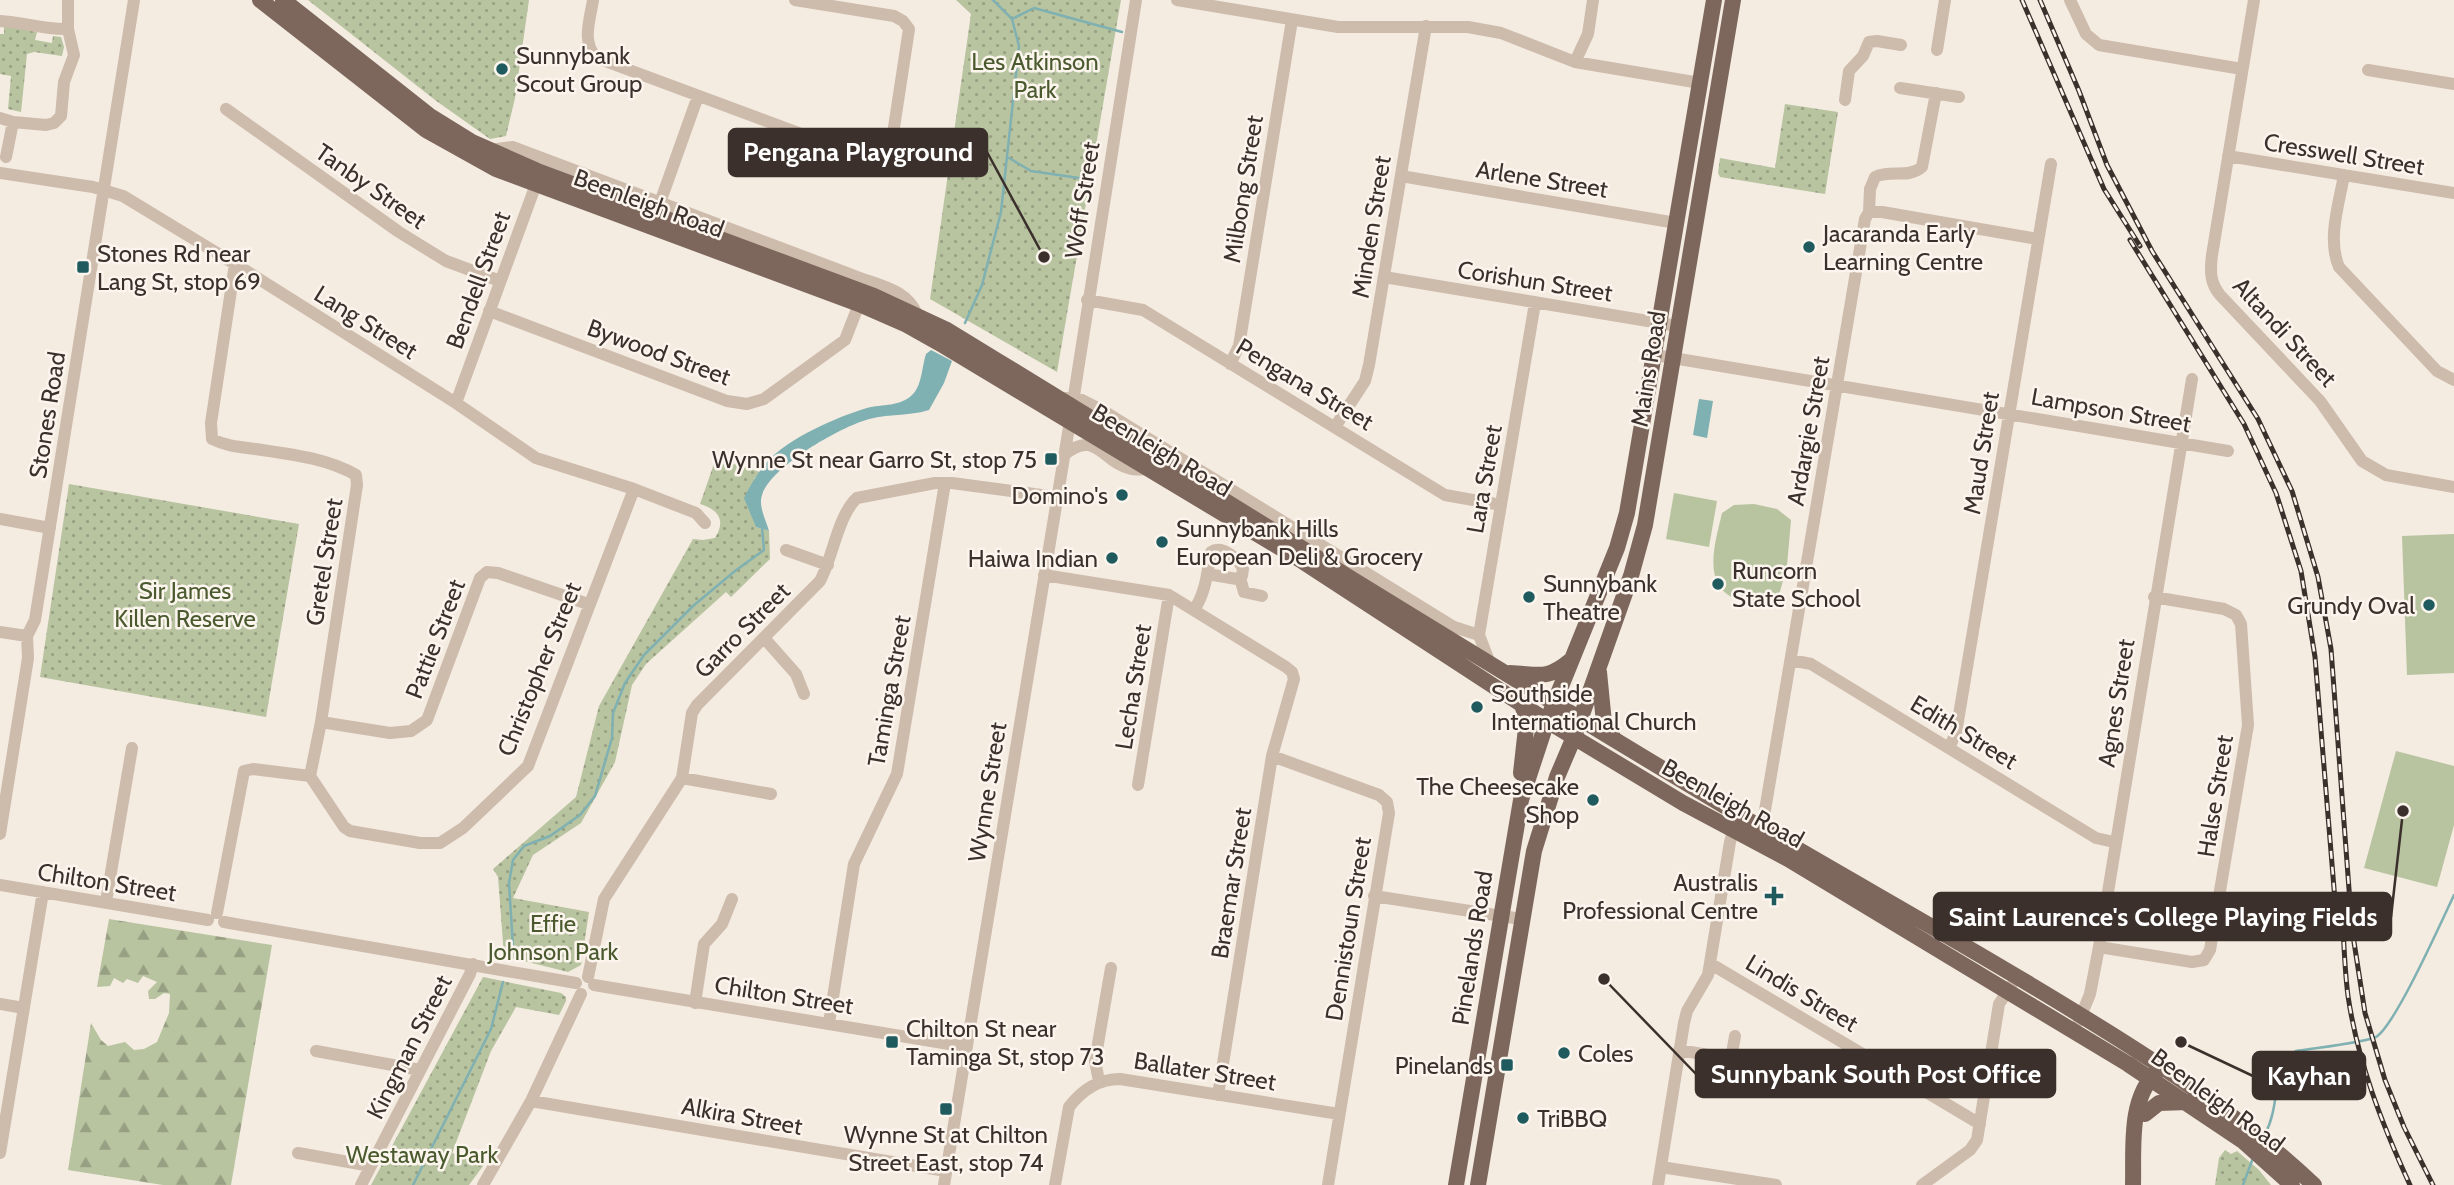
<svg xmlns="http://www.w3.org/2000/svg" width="2454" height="1185" font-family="Cabin,sans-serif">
<defs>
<pattern id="forest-firs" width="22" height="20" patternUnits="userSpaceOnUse" patternTransform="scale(1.75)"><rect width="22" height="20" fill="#b8c4a0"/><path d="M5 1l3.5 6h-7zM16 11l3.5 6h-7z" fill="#97a083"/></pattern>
<pattern id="park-dots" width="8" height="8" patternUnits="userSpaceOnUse" patternTransform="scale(1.75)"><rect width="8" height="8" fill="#b8c4a0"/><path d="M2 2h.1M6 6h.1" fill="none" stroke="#97a083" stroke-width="1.8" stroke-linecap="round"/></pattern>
</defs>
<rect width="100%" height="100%" fill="#f4ebe1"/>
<path fill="url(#forest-firs)" d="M109,919l163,26 -41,240h-68l-95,-15 23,-147 10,17 7,6 17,-4 9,8 10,-1 13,-7 12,-29 1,-19 -6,-1 -9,6h-6l-1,-8 9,-9 -14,-6 -5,7 -11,-4 -4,4 -9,-5 -4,8 -13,1z"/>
<path fill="url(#park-dots)" d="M308,0h221l-14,98 -9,38 -16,3 -55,-39z
M956,0h165l-64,372 -127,-73 41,-285z
M4,25l33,7 -2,8 17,3 1,-7 8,1 3,10 -2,9 -28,-4 -7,2 -6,58 -13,-3 3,-33 -11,-2v-40h4z
M1785,104l53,8 -13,82 -105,-17 -2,-4 2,-15 55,10z
M716,458l44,14 -6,7 2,48 13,4 1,28 -39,38 -5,-5 -80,72 -14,21 -17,77 -34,61 -48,32 -20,43 76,14 -8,53 -13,7 -64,-16 -6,-79 -5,-8 83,-72 23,-91 94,-167 10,1 12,-2c11,-18 4,-28 -15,-34z
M69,484l230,40 -33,193 -226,-40z
M483,977l78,16 5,4v4l-7,14 -43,-8 -25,44 -39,102 34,9 -17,23h-98z
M2225,1150l6,4 6,-3 22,19 12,15h-56l4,-27z"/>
<path fill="#b8c4a0" d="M1674,493l43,8 -8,46 -43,-8z
M1754,504l23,5 14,11 -4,46 -8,29 -21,12c-10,-3 -22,-6 -31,-13 -24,-17 -10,-58 -5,-81l12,-8z
M2454,534v139l-47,2 -5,-139z
M2396,751l58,15v59l-17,62 -73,-19z"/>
<path fill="#7fb0b2" d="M931,350l21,11 -8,22 -15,27c-22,7 -47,3 -69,12 -27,10 -89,45 -98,73 -4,11 4,25 7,36l-13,-4 -12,-29c6,-12 14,-26 23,-36 21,-24 70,-45 100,-54 15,-4 34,-1 46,-14 9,-9 9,-28 13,-40z
M1699,399l14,2 -6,37 -14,-3z"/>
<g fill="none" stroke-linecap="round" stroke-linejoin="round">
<path stroke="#7fb0b2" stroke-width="2.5" d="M1012,19l22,-11 88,24
M1009,158l22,13 62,9
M965,323l17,-38 19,-73 18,-166 -7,-27 -19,-19
M510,958l3,-11 -4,-64 4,-23 11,-14 26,-10 30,-21 15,-19 17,-58 1,-25 12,-30 19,-28 49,-49 42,-35 29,-21 -2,-23
M2265,1134c13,-24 9,-51 19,-76l12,-7c17,-3 67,-8 80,-14 19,-11 66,-117 78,-142
M413,1185l78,-156 12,-47
M2243,1185l10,-27"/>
<path stroke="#cdbbac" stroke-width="12" d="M593,0c-3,20 -12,43 4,58l269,100 18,-2 7,-9 18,-118 -6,-8 -9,-5 -99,-16
M1177,0l161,27h130l33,6 74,29 125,21
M2070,0l16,34 13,11 143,24
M2254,0l-42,255c-2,16 -2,28 8,40l100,106 42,60 24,14 68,12
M0,21c23,1 44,9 68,8l6,26 -10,27 -3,34 -7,7 -8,2 -33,-3 -13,-4
M68,29v-29
M1937,50l8,-50
M1575,62l13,-28 5,-34
M2368,70l86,14
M1900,88l59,9
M1845,100l4,-29 14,-15 6,-14 8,-1 24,4
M226,109l173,123 47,29 54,20
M489,150l24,-3 342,129c25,10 51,13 62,38
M2228,156l226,37
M6,157l7,-35
M0,173l93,14 30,9 112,68 221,139 80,55 98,31 62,24 9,10
M2344,175c-5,29 -17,64 -5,92l98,104 17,9
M1401,176l275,47
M657,211l41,-115
M1869,212l1,-23 5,-12c16,-8 33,2 47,-10l14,-74
M235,264l-24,159 1,16c14,7 28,8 43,10 34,5 72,9 101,26l1,10 -36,237 -11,54
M1384,277l294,49
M1087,300l56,10 302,185 56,10
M489,311l238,90 20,3 17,-5 81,-59 14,-36
M1655,355l573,96
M1230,364l9,-18 53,-326
M1066,398l16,2 20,10 352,217 25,8
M456,403l83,-227
M1335,427l30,-46 4,-16 57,-339
M1064,455c32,-27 39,8 67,14 5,1 12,0 17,0
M0,519l50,9
M786,550l42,15
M1044,575l125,20 117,72 6,5 2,7 -22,77 -54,339
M1240,578l4,14 18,4
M1194,610c12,-18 13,-37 17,-58 11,-7 27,6 32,17l-1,7 -5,3 -30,-5
M0,632l27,4
M765,639l31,35 8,20
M1791,660l20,4 285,174 18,4
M1489,661l-10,-26 56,-332
M321,722l69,11 21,-2 16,-11 53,-142 7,-6 11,1 90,31
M1949,748l7,-15 95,-569
M1272,756l107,39 8,7 2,11 -61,372
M682,778l89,16
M1138,785l31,-190
M1762,828l103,-609 4,-7h13l156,27
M0,834l28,-176 -1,-22 8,-16 99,-620
M0,885l208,35
M1374,896l147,23
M106,902l26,-154
M217,913l27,-142 9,-2 57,7 34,51 6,4 70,12h20l23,-15 65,-62 106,-277
M224,922l352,61
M2099,947l93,15 12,-2 6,-10 38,-225 -7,-101 -5,-9 -12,-6 -70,-12
M1711,964l269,160
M588,977l16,-78 78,-121 10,-65 5,-8 123,-124c13,-24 18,-66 37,-83l78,-15h17l104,14
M594,985l373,62
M695,1003l9,-59 18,-20 10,-25
M0,1004l24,4
M2079,1021l11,-27 9,-47 93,-568
M829,1023l25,-159 43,-90 48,-291
M1679,1050l52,9 4,-23
M316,1051l104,19
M1099,1081l-4,-20 16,-93
M531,1101l415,70
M0,1153l43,-261
M298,1153l73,13
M1661,1167l115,18
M361,1185l109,-211 3,-10
M483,1185l48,-84 50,-107
M944,1185l126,-764 66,-421
M1055,1185l14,-78c13,-17 29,-28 51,-28l219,35
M1658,1185l26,-162 3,-12 21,-36 22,-133 5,-18
M1922,1185l48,-35 7,-10 22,-136 12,-18"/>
<path stroke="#7d675c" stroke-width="16" d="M260,0l166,130 70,39 363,135 48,21 32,18 363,218 245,160 136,82 105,56 340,205 115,77 49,44
M283,0l147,116 42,26 68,30 334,124 73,34c272,166 542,336 816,499 107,63 216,123 322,189 80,49 160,102 229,167
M1599,672l5,51 9,14
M1510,673c28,1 36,8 60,-12
M1521,773l6,-54 -5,-14
M2145,1114l14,-11 28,-1
M1456,1185l65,-385 26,-79 70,-173 10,-35 87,-513
M1478,1185l56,-334 23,-74 17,-40 57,-161 14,-51 88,-525
M2133,1185c1,-38 -5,-85 24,-114"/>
<g stroke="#3b302b" stroke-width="5">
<path id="rail" d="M2022,0l82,189 36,57
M2040,0l39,91 28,74 45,86 106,168 34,72 26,86 13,72 21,280 13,84 20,67 19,47 29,58
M2130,240l114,184 32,69 25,78 14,86 23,280
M2343,926c1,23 2,47 5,70 10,67 34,128 62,189"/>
</g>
<use href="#rail" stroke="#fbf5ee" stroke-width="2.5" stroke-dasharray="8" stroke-linecap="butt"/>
</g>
<g fill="#1f5a5e" stroke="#fbf5ee" stroke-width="2.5">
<circle cx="502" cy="69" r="7"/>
<circle cx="1809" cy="247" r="7"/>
<rect x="76" y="260" width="14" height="14" rx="3.5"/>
<rect x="1044" y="452" width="14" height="14" rx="3.5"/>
<circle cx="1122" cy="495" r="7"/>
<circle cx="1162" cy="542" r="7"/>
<circle cx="1112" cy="558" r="7"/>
<circle cx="1718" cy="584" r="7"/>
<circle cx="1529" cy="597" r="7"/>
<circle cx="2429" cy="605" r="7"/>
<circle cx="1477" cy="707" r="7"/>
<circle cx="1593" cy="800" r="7"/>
<path d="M1770.5 885.5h7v7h7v7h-7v7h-7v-7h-7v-7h7z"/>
<rect x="885" y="1035" width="14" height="14" rx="3.5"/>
<circle cx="1564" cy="1053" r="7"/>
<rect x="1500" y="1058" width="14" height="14" rx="3.5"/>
<rect x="939" y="1102" width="14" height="14" rx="3.5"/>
<circle cx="1523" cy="1118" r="7"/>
</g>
<g text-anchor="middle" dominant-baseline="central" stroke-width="5" stroke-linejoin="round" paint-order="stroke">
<g font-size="24" fill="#3b302b" stroke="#fbf5ee" text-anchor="start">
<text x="516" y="55">Sunnybank<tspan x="516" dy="28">Scout Group</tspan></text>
<text x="1823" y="233">Jacaranda Early<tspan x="1823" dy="28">Learning Centre</tspan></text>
<text x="97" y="253">Stones Rd near<tspan x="97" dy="28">Lang St, stop 69</tspan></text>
<text x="1037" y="459" text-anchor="end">Wynne St near Garro St, stop 75</text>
<text x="1108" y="495" text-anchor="end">Domino's</text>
<text x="1176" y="528">Sunnybank Hills<tspan x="1176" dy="28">European Deli &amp; Grocery</tspan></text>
<text x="1098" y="558" text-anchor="end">Haiwa Indian</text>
<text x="1732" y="570">Runcorn<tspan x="1732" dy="28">State School</tspan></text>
<text x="1543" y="583">Sunnybank<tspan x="1543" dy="28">Theatre</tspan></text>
<text x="2415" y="605" text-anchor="end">Grundy Oval</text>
<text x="1491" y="693">Southside<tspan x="1491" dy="28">International Church</tspan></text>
<text x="1579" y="786" text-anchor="end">The Cheesecake<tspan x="1579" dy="28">Shop</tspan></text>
<text x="1758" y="882" text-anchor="end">Australis<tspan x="1758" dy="28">Professional Centre</tspan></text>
<text x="906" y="1028">Chilton St near<tspan x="906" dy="28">Taminga St, stop 73</tspan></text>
<text x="1578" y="1053">Coles</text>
<text x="1493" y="1065" text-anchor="end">Pinelands</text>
<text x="1537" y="1118">TriBBQ</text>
<text x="946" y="1134" text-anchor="middle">Wynne St at Chilton<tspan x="946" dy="28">Street East, stop 74</tspan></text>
</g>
<g font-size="24" fill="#4a5a2e" stroke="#fbf5ee">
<text x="1035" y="61">Les Atkinson<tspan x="1035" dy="28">Park</tspan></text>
<text x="185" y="590">Sir James<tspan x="185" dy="28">Killen Reserve</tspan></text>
<text x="553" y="923">Effie<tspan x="553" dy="28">Johnson Park</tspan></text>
<text x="422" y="1154">Westaway Park</text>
</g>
<g font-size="24" fill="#3b302b" stroke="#fbf5ee">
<text transform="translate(2344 154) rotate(9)">Cresswell Street</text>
<text transform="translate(1542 179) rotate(9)">Arlene Street</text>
<text transform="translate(371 186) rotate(35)">Tanby Street</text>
<text transform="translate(1243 189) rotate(-81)">Milbong Street</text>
<text transform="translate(1082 200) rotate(-81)">Woff Street</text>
<text transform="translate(649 203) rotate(20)">Beenleigh Road</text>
<text transform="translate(1371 227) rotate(-81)">Minden Street</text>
<text transform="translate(478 280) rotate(-70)">Bendell Street</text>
<text transform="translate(1535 281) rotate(9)">Corishun Street</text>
<text transform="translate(366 322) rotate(32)">Lang Street</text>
<text transform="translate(2285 332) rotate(47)">Altandi Street</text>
<text transform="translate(659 352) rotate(20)">Bywood Street</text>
<text transform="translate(1648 369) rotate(-81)">Mains Road</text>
<text transform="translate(1305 384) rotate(31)">Pengana Street</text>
<text transform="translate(2111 410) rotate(10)">Lampson Street</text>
<text transform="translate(47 415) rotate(-81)">Stones Road</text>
<text transform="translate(1808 431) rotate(-80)">Ardargie Street</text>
<text transform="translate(1162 450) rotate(31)">Beenleigh Road</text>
<text transform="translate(1981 453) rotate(-81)">Maud Street</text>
<text transform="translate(1484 479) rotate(-80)">Lara Street</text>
<text transform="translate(324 562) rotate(-81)">Gretel Street</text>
<text transform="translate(742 630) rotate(-45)">Garro Street</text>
<text transform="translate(435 639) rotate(-69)">Pattie Street</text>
<text transform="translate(539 669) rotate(-68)">Christopher Street</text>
<text transform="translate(1133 687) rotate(-81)">Lecha Street</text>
<text transform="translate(889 691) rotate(-80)">Taminga Street</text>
<text transform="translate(2116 703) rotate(-81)">Agnes Street</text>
<text transform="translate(1964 732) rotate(31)">Edith Street</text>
<text transform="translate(987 792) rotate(-81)">Wynne Street</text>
<text transform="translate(2215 796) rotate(-81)">Halse Street</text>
<text transform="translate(1733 803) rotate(29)">Beenleigh Road</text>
<text transform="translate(107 882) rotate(9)">Chilton Street</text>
<text transform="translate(1231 883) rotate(-81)">Braemar Street</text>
<text transform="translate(1348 929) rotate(-81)">Dennistoun Street</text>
<text transform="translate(1472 948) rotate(-81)">Pinelands Road</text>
<text transform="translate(1802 993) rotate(31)">Lindis Street</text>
<text transform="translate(784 995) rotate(9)">Chilton Street</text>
<text transform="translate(409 1047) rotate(-63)">Kingman Street</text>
<text transform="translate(1205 1071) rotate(9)">Ballater Street</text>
<text transform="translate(2218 1100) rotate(36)">Beenleigh Road</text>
<text transform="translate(742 1116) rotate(10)">Alkira Street</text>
</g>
</g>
<path fill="none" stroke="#3b302b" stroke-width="2.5" d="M1044 257L987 152M2403 811L2391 917M1604 979L1696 1074M2181 1042L2253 1076"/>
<g fill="#3b302b" stroke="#fbf5ee" stroke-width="2.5">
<circle cx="1044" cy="257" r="7"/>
<circle cx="2403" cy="811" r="7"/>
<circle cx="1604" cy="979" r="7"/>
<circle cx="2181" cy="1042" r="7"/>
</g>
<g fill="#3b302b" stroke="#3b302b" stroke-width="2.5">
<rect x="729" y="129" width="258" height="47" rx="7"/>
<rect x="1934" y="893" width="457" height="47" rx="7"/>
<rect x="1696" y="1050" width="359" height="47" rx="7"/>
<rect x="2253" y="1052" width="112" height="47" rx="7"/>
</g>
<g font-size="26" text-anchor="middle" font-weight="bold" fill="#fff">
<text x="858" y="161">Pengana Playground</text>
<text x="2163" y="926">Saint Laurence's College Playing Fields</text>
<text x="1876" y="1083">Sunnybank South Post Office</text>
<text x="2309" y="1085">Kayhan</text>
</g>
</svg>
